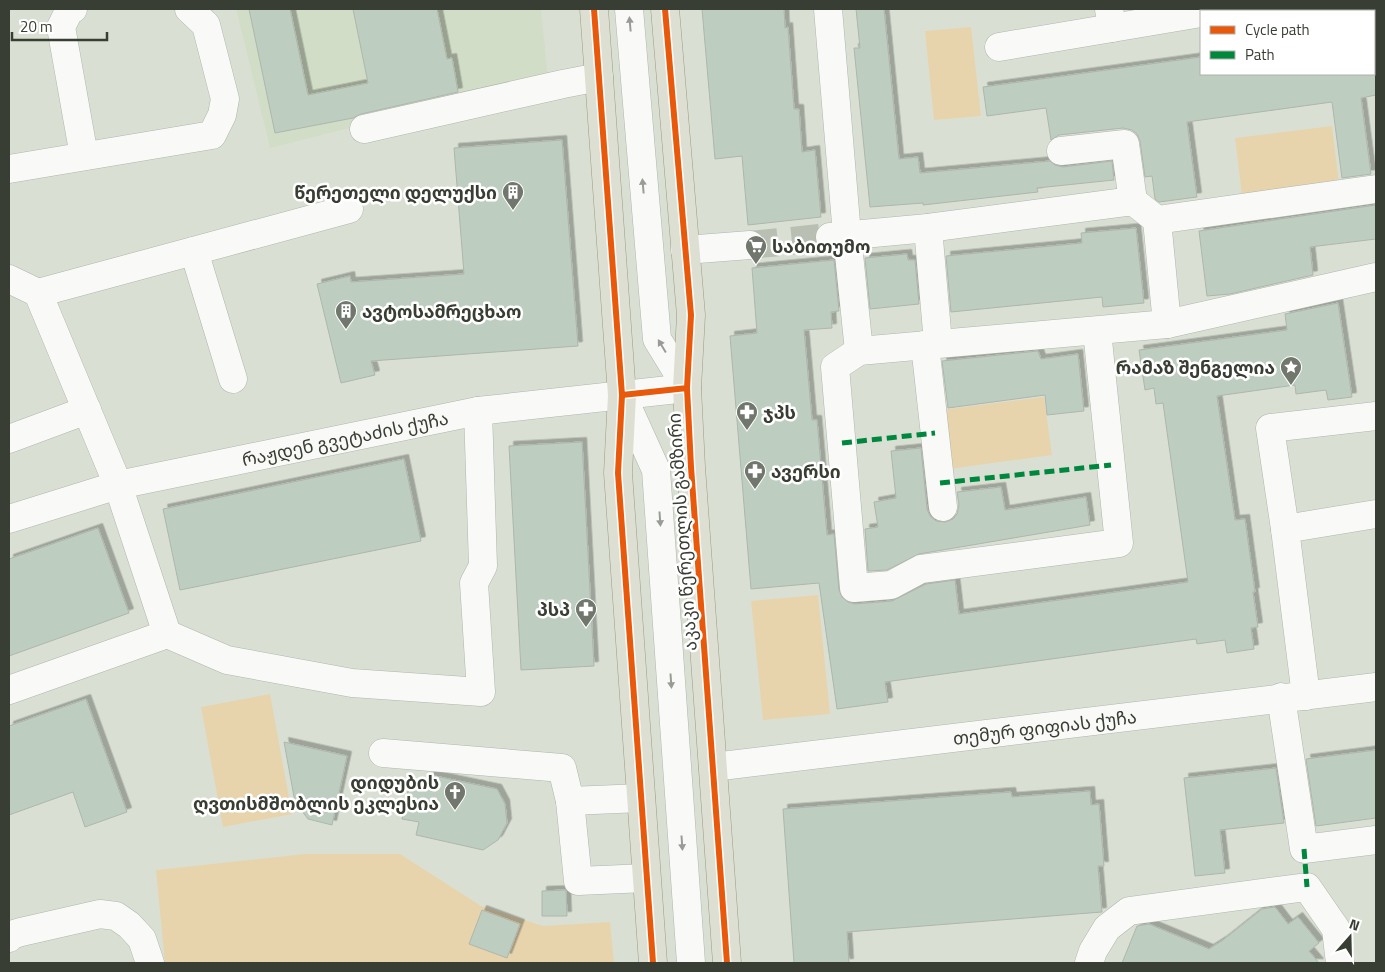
<svg xmlns="http://www.w3.org/2000/svg" width="1385" height="972" font-family="'Titillium Web','Noto Sans Georgian',sans-serif">
<defs>
<filter id="shadow"><feDropShadow dx="4.5" dy="-4.5" stdDeviation="0" flood-color="#0004"/></filter>
</defs>
<rect width="100%" height="100%" fill="#d9e0d3"/>
<path fill="#d1ddc6" d="M236,9h305l7,69 -278,70z"/>
<path fill="#e7d4ac" d="M971,27l10,89 -47,4 -9,-89z
M1332,126l7,58 -97,12 -7,-58z
M1044,397l8,58 -103,14 -8,-59z
M818,595l12,119 -67,6 -12,-119z
M270,694l22,120 -69,13 -22,-120z
M305,854h95l81,52 62,20 67,-4 4,41h-449l-9,-93z"/>
<path fill="#bdcdbf" stroke="#aeb6ad" filter="url(#shadow)" d="M249,9h41l18,86 60,-12 -15,-74h84l10,50 5,-1 6,34 -97,22 -8,4 -78,15z
M702,9h82l1,19 3,-1 6,82h5l3,43 13,-2 6,67 -73,8 -6,-69 -27,3z
M856,9h28l15,150 19,-2 2,16 130,-12 5,4 8,2 49,-6 2,19 -77,8 1,4 -115,13v-2l-53,4 -16,-159h6z
M1201,57v17h175v21l-15,3 10,76 -29,4 -10,-76 -145,20 10,75 -38,5 -4,-3 -3,-23 -7,1 -5,-36 -3,-7 -5,-4 -9,-2 -64,7 -8,5 -5,-32 -59,8 -4,-29z
M562,140l16,206 -207,15 4,14 -34,8 -24,-99 33,-8 1,6 113,-8 -10,-126z
M1376,205v34l-66,8 3,28 -83,19 -23,2 -8,-65z
M1136,228l8,75 -41,4 -1,-10 -151,15 -5,-56 136,-13 -1,-10z
M907,254l1,6h7l4,44 -49,5 -5,-51z
M834,260l5,51 -8,1 1,16 -28,2 8,90h5l10,115 7,-1 5,56 3,7 6,5 7,2 37,-3 34,-17 29,-4 4,34 229,-32 -25,-179 -7,1 -2,-16 -9,2 -6,-40 148,-20 -2,-16 53,-11 14,94 -24,3 -2,-10 -30,4 -1,-9 -78,11 18,124 10,-1 10,73h-2l5,35 -7,1 3,21 -27,4 -2,-13 -28,4 -1,-5 -311,43 3,20 -51,7 -18,-126 -68,6 -21,-253 27,-3 -5,-65z
M1038,351l3,8 37,-5 6,57 -37,4 -2,-20 -97,13 -6,-47z
M582,442l12,224 -73,4 -12,-224z
M921,448l6,61 3,7 6,5 9,1 8,-3 4,-5 2,-9 -2,-13 44,-5 4,23 81,-13 4,28 -171,29 -32,16 -19,1 -3,-42 13,-2 -4,-25 22,-4 -5,-47z
M404,459l17,82 -241,49 -17,-81z
M98,528l31,85 -120,43v-97z
M86,699l41,113 -42,15 -12,-35 -64,23v-89z
M284,742l63,14 -15,69 -24,-6 -13,-17z
M1376,750v68l-60,8 -10,-67z
M1276,768l8,55 -64,7 5,43 -30,3 -11,-98z
M430,775l67,14 8,15 2,19 -9,17 -15,10 -67,-15 3,-13 -17,-3 7,-33 18,3z
M1090,791l1,14 8,-1 5,62h-6l4,46 -255,20 2,31h-55l-11,-154 228,-17 1,5z
M566,890l1,26h-25v-25z
M1275,907l13,17 10,-7 21,26 -10,8 10,12h-197l15,-37 12,-2 60,25 14,-9 39,-31z
M482,910l38,14 -13,34 -38,-14z"/>
<g fill="none" stroke-linecap="round" stroke-linejoin="round">
<path stroke="#b9c0b3" stroke-width="28" stroke-dasharray="28 14" stroke-linecap="butt" d="M750,245l80,-8"/>
<g stroke="#afb5aa" stroke-width="29">
<g id="minor">
<path d="M73,9l-4,2 -8,16 23,129"/>
<path d="M828,9l19,226 12,116 -24,16 19,221 37,-3 30,-16 198,-26 -22,-212"/>
<path d="M1109,9l3,19 89,-15"/>
<path d="M999,47l113,-19"/>
<path d="M364,129l199,-45 36,-7"/>
<path d="M1061,151l64,-7 8,57"/>
<path d="M9,169l203,-34 10,-20 3,-16 -19,-74 -17,-16"/>
<path d="M1157,220l10,104"/>
<path d="M928,228l10,115"/>
<path d="M830,237l98,-9 205,-27 24,19 219,-31"/>
<path d="M685,250l65,-5"/>
<path d="M194,251l39,128"/>
<path d="M9,279l29,14 80,192 49,149 60,26 125,23 129,9 -7,-109 9,-17 -5,-155"/>
<path d="M38,293l311,-84"/>
<path d="M925,345l18,162"/>
<path d="M859,351l308,-27 209,-47"/>
<path d="M622,395l34,75 35,493"/>
<path d="M9,439l78,-29"/>
<path id="s1" d="M9,519l109,-34 360,-74 209,-23 -30,-49 -28,-330"/>
<path d="M1285,529l-15,-101 106,-12"/>
<path d="M9,690l158,-56"/>
<path d="M1306,696l-21,-167 91,-15"/>
<path d="M1281,697l23,152 72,-9"/>
<path d="M383,753l179,15 8,33 71,-3"/>
<path id="s2" d="M713,767l663,-80"/>
<path d="M570,801l8,80 68,-3"/>
<path d="M9,938l2,-3 10,-3 79,-18 16,2 13,9 13,14 8,24"/>
<path d="M1089,963l4,-12 14,-23 22,-17 178,-24 29,42 4,34"/>
</g>
</g>
<g stroke="#999b83" stroke-width="29">
<path id="major" d="M594,9l28,386 -4,78 35,490
M665,9l26,306 -4,73 4,79 36,496"/>
</g>
<use href="#minor" stroke="#f9faf8" stroke-width="28"/>
<use href="#major" stroke="#dedfd3" stroke-width="28"/>
<path stroke="#00873e" stroke-width="5" stroke-dasharray="10 5" stroke-linecap="butt" d="M842,443l93,-10
M940,483l171,-18
M1304,849l3,38"/>
<g stroke="#fff" stroke-width="9">
<path id="cycleway" d="M594,9l28,386 -4,78 35,490
M665,9l26,306 -4,73 4,79 36,496
M622,395l65,-7"/>
</g>
<use href="#cycleway" stroke="#e8590c" stroke-width="6"/>
</g>
<defs><path id="oneway-solid" d="M-6-.8H1V-3.2L6.5 0L1 3.2V.8H-6Z" transform="scale(1.25)"/></defs>
<g fill="#999c96">
<use href="#oneway-solid" transform="translate(630 24) rotate(-95)"/>
<use href="#oneway-solid" transform="translate(643 186) rotate(-95)"/>
<use href="#oneway-solid" transform="translate(662 346) rotate(-121)"/>
<use href="#oneway-solid" transform="translate(660 519) rotate(86)"/>
<use href="#oneway-solid" transform="translate(671 681) rotate(86)"/>
<use href="#oneway-solid" transform="translate(682 843) rotate(86)"/>
</g>
<defs>
<g id="building-pin" transform="scale(1.125)"><path d="M0 17L-7.5 6A9.5 9.5 0 1 1 7.5 6Z" fill="#71776c" stroke="#fff"/><path d="M-4-6H4V6H1V3H-1V6H-4ZM-2.5-4.3h1.7v1.8h-1.7ZM.8-4.3h1.7v1.8H.8ZM-2.5-1h1.7V.8h-1.7ZM.8-1h1.7V.8H.8Z" fill="#fff"/></g>
<g id="supermarket-pin" transform="scale(1.125)"><path d="M0 17L-7.5 6A9.5 9.5 0 1 1 7.5 6Z" fill="#71776c" stroke="#fff"/><path d="M-6-5.5h2.5l.6 2H6L4.5 2H-2.5L-4.4-4H-6ZM-1.5 3.2a1.3 1.3 0 1 0 .1 0ZM3 3.2a1.3 1.3 0 1 0 .1 0Z" fill="#fff"/></g>
<g id="sight-pin" transform="scale(1.125)"><path d="M0 17L-7.5 6A9.5 9.5 0 1 1 7.5 6Z" fill="#71776c" stroke="#fff"/><path d="M0-6L1.8-2.2L6-1.7L2.9 1.2L3.7 5.4L0 3.3L-3.7 5.4L-2.9 1.2L-6-1.7L-1.8-2.2Z" fill="#fff"/></g>
<g id="pharmacy-pin" transform="scale(1.125)"><path d="M0 17L-7.5 6A9.5 9.5 0 1 1 7.5 6Z" fill="#71776c" stroke="#fff"/><path d="M-2-6h4v4h4v4h-4v4h-4v-4h-4v-4h4Z" fill="#fff"/></g>
<g id="church-pin" transform="scale(1.125)"><path d="M0 17L-7.5 6A9.5 9.5 0 1 1 7.5 6Z" fill="#71776c" stroke="#fff"/><path d="M-1.2-6h2.4v3.5h3.3v2.4h-3.3V6h-2.4V-.1h-3.3v-2.4h3.3Z" fill="#fff"/></g>
</defs>
<g fill-rule="evenodd">
<use href="#building-pin" x="513" y="192"/>
<use href="#supermarket-pin" x="756" y="246"/>
<use href="#building-pin" x="346" y="311"/>
<use href="#sight-pin" x="1291" y="367"/>
<use href="#pharmacy-pin" x="747" y="412"/>
<use href="#pharmacy-pin" x="755" y="471"/>
<use href="#pharmacy-pin" x="586" y="609"/>
<use href="#church-pin" x="455" y="792"/>
</g>
<g text-anchor="middle" dominant-baseline="central" stroke-width="5" stroke-linejoin="round" paint-order="stroke">
<g font-size="18" font-weight="bold" fill="#393e34" stroke="#fff" text-anchor="end">
<text x="497" y="192">წერეთელი დელუქსი</text>
<text x="772" y="246" text-anchor="start">საბითუმო</text>
<text x="362" y="311" text-anchor="start">ავტოსამრეცხაო</text>
<text x="1275" y="367">რამაზ შენგელია</text>
<text x="763" y="412" text-anchor="start">ჯპს</text>
<text x="771" y="471" text-anchor="start">ავერსი</text>
<text x="570" y="609">პსპ</text>
<text x="439" y="782">დიდუბის<tspan x="439" dy="21">ღვთისმშობლის ეკლესია</tspan></text>
</g>
<g font-size="18" fill="#393e34" stroke="#fff">
<text stroke="none"><textPath href="#s1" startOffset="346">რაჟდენ გვეტაძის ქუჩა</textPath></text>
<text transform="translate(682 532) rotate(-94)">აკაკი წერეთლის გამზირი</text>
<text stroke="none"><textPath href="#s2" startOffset="334">თემურ ფიფიას ქუჩა</textPath></text>
</g>
</g>
<rect width="1385" height="972" fill="none" stroke="#393e34" stroke-width="20"/>
<rect x="1200" y="10" width="175" height="65" fill="#ffffff" stroke="#b0b2ae"/>
<rect x="1210" y="26" width="25" height="8" fill="#e8590c" stroke="#b0b2ae"/>
<text x="1245" y="35" font-size="15" fill="#393e34">Cycle path</text>
<rect x="1210" y="51" width="25" height="8" fill="#00873e" stroke="#b0b2ae"/>
<text x="1245" y="60" font-size="15" fill="#393e34">Path</text>
<g transform="translate(1350 937) rotate(20)" stroke="#ffffff" stroke-width="4" paint-order="stroke">
<path d="M0-4L9 19L0 12L-9 19Z" fill="#393e34"/>
<text y="-8" font-size="14" font-weight="bold" text-anchor="middle" fill="#393e34">N</text>
</g>
<path d="M12 32v8h95v-8" fill="none" stroke="#393e34" stroke-width="2.5"/>
<text x="20" y="32" font-size="15" fill="#393e34" stroke="#ffffff" stroke-width="4" paint-order="stroke">20 m</text>
</svg>
